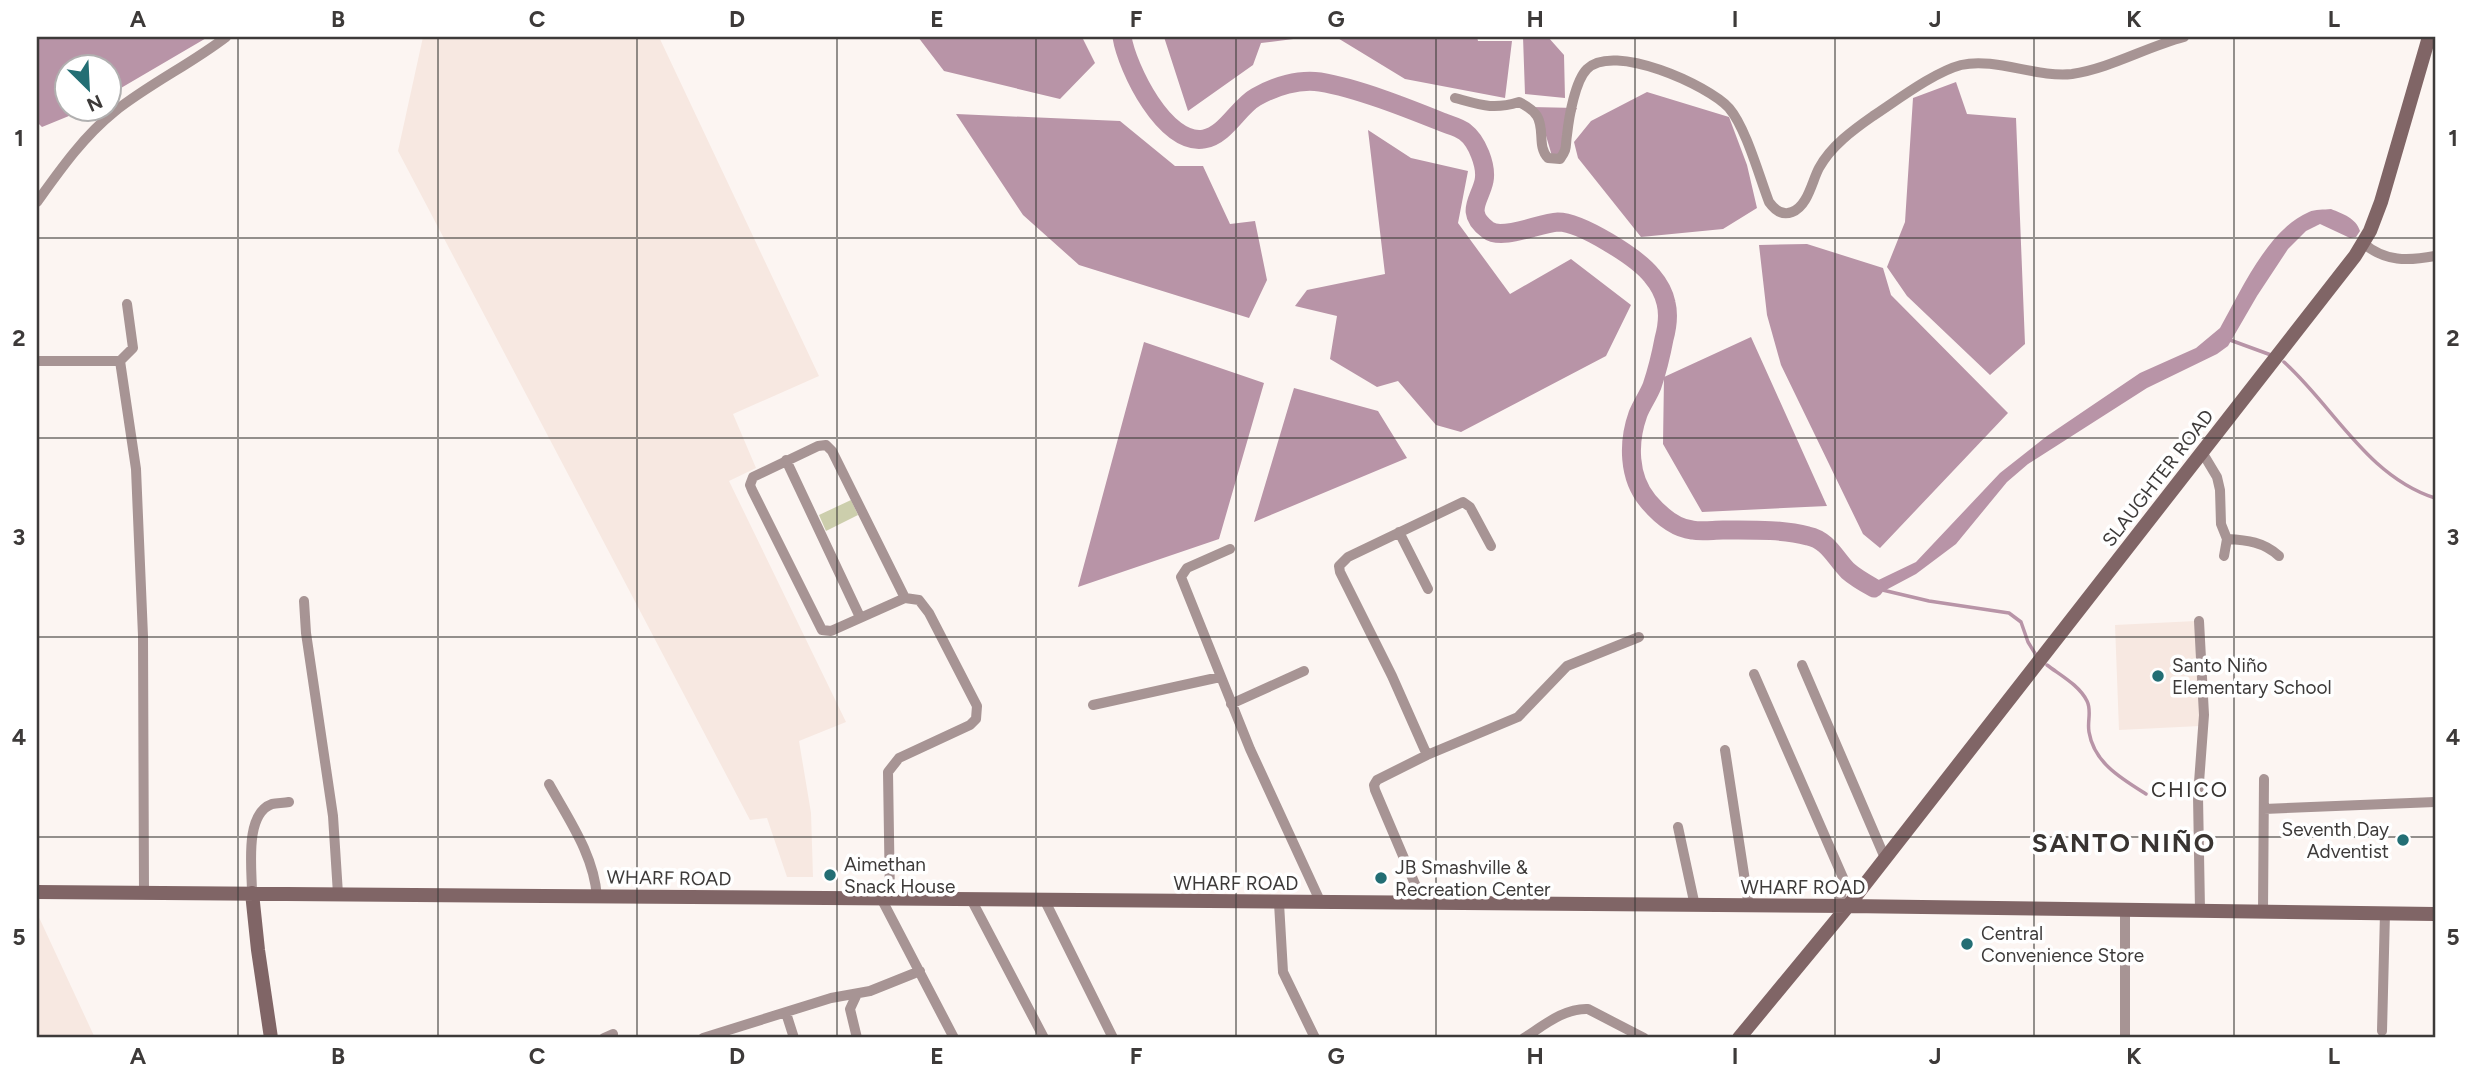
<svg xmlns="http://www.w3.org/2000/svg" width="2472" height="1075" font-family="Figtree,sans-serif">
<rect width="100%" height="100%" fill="#fcf5f2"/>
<path fill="#f7e8e1" d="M423,37h236l160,339 -86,38 23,54 -27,13 117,241 -47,19 12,72 2,64h-26l-20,-59 -17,2 -352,-669z
M2196,621l4,105 -81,4 -4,-105z
M37,913l58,125h-58z"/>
<path fill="#ccceac" d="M851,500l7,15 -32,16 -7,-16z"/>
<path fill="#b894a7" d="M37,37h171l-99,58 -1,-29h-42v42l20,1 -44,18 -5,-5z
M918,37h164l13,26 -35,36 -116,-28z
M1164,37h145l-48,6 -8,22 -65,46z
M1336,37h141l1,4h34l-7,57 -100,-19z
M1523,37h25l16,18 1,43 -40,-4z
M1956,82l11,32 49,4 9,226 -35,31 -83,-79 -20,-29 18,-45 8,-124z
M1647,92l82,25 18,48 10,43 -34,21 -82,8 -63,-79 -4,-16 17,-21z
M1531,107l46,1 -10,23 -2,21 -13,4 -8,-27z
M956,114l164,7 55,45h28l27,58 25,-3 12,59 -18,38 -170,-53 -56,-50z
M1368,130l43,28 57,13 -10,52 52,71 61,-35 60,46 -25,51 -145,76 -25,-7 -38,-44 -21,6 -47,-28 7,-43 -42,-10 12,-16 78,-16z
M2331,209c12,5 25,9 29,22l-4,6 -6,1 -30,-14 -14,7 -18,18 -31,47 -29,50 -11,8 -70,34 -119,76 -21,18 -51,62 -40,30 -32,17 -16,-6 48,-23 84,-89 47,-37 93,-63 56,-25 24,-20c21,-37 48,-99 89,-116 6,-3 15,-2 22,-3z
M1807,244l76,24 8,27 117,118 -128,135 -17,-14 -82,-169 -14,-50 -8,-70z
M1751,337l76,169 -125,6 -39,-68 1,-67z
M1144,342l120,41 -45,156 -141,48z
M1294,388l84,23 29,47 -153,64z"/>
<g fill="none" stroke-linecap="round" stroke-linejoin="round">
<path stroke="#b894a7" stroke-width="3.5" d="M2230,340l41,15
M2284,362c50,45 83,114 151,136
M1874,588l55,13 80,12 12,9 7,20 8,13
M2047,665c13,10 32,20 40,36 5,10 0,20 2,31 5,31 33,47 57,62"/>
<path stroke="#b894a7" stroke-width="19" d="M1122,37c5,31 43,109 82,102 22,-4 34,-32 52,-42 19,-11 43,-18 64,-15 37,6 87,26 122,40 7,3 17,5 23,10 12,9 22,34 19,49 -4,19 -20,31 4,49 14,11 51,-7 70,-8 23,0 80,36 94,54 6,7 12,18 14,27 3,12 1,25 -2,36 -3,16 -7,32 -12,47 -4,10 -10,18 -14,28 -10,28 -10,63 10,87 11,13 26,27 44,29 10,2 21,0 31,0 28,0 58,-1 85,6 20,4 27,22 40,35 8,7 17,12 26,17"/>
<path stroke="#a79494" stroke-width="10" d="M1455,98c26,7 38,12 64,4 6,3 14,8 18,14 8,13 0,31 11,42l12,1c8,-11 5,-12 7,-24 2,-18 8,-54 20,-66 26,-27 121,16 142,39 17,20 30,68 40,94 5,7 13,14 23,10 16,-6 20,-31 27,-44 12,-22 34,-38 54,-52 23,-15 61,-44 88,-51 34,-8 76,13 111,9 39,-6 74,-27 112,-37
M37,202c23,-32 46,-65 77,-90 35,-28 77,-48 112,-75
M2363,243c22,19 45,18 72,13
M37,361h83l13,-13 -6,-44
M120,361l16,108 7,167 1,256
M2202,452l15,25 3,13 1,34 6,15 -3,17
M786,460l74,157
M1399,532l29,57
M2227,539c20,1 37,3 52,17
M1230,549l-43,19 -6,9 69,172 71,154
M304,601l2,32 27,183 5,78
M2199,621l5,94 -6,81 2,114
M1802,665l83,193
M1754,674l90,206 -5,26
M1231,704l73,-33
M1093,705l127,-28
M1725,750l24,157
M1427,755l-35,-79 -52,-104 -1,-6 9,-9 115,-55 7,5 21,39
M549,784c20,36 45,71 48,113
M2264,809l171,-7
M1678,827l17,79
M252,893c0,-24 -8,-79 20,-89 5,-1 12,-1 17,-2
M882,900l72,138
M890,900l-2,-128 11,-14 71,-33 6,-6 1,-13 -48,-93 -10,-13 -14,-2 -74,33 -9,-1 -70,-140 -2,-5 3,-8 65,-31 8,-1 6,6 73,147
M972,901l72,137
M1045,901l68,137
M1279,903l4,69 32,66
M1423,903l-48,-113 -1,-5 3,-5 50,-25 91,-38 49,-51 72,-29
M2125,910v128
M2263,911l1,-132
M786,1013l8,25
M2382,1031l3,-118
M604,1038l9,-4
M703,1038l128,-40 39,-7 50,-20
M857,1038l-7,-29 7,-15
M1524,1038c19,-12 40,-30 64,-29l56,29"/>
<path stroke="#806566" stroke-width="14" d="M37,892l1811,14 587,8
M252,893l6,57 13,88
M1739,1038l109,-132 507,-650 15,-25 11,-29 48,-165"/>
</g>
<path fill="none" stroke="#3d3a39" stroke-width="2" stroke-opacity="0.55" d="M238,37v1001M438,37v1001M637,37v1001M837,37v1001M1036,37v1001M1236,37v1001M1436,37v1001M1635,37v1001M1835,37v1001M2034,37v1001M2234,37v1001M37,238h2398M37,438h2398M37,637h2398M37,837h2398"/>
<g fill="#236e74" stroke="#fff" stroke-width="2.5">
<circle cx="2158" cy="676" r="7"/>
<circle cx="2403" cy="840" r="7"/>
<circle cx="830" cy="875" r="7"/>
<circle cx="1381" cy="878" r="7"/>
<circle cx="1967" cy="944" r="7"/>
</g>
<g text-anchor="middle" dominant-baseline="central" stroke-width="7" stroke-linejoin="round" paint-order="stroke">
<g font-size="19" fill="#3d3a39" stroke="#fff">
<text transform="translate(2158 478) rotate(-52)">SLAUGHTER ROAD</text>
<text transform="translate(669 878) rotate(1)">WHARF ROAD</text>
<text x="1236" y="883">WHARF ROAD</text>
<text x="1803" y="887">WHARF ROAD</text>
</g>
<g font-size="19" fill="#3d3a39" stroke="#fff" text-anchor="start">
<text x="2172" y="665">Santo Niño<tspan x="2172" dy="22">Elementary School</tspan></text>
<text x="2389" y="829" text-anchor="end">Seventh Day<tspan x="2389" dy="22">Adventist</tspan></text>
<text x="844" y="864">Aimethan<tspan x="844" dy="22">Snack House</tspan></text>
<text x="1395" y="867">JB Smashville &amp;<tspan x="1395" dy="22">Recreation Center</tspan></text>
<text x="1981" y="933">Central<tspan x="1981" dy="22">Convenience Store</tspan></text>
</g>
<g font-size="21" letter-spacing="2" fill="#393431" stroke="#fff">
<text x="2190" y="789">CHICO</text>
</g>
<g font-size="26" font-weight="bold" letter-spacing="2" fill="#393431" stroke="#fff">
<text x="2124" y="843">SANTO NIÑO</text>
</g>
</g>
<rect width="2472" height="1075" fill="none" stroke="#ffffff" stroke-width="77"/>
<g transform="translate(88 88) rotate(156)"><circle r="33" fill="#ffffff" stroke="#b1b0b0" stroke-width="2"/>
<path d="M0-5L12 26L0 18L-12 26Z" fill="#236e74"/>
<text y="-10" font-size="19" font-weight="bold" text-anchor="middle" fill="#3d3a39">N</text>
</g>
<rect x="38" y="38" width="2396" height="998" fill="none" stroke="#3d3a39" stroke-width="2.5"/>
<g font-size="23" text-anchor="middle" font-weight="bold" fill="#3d3a39">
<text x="138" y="27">A</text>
<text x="338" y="27">B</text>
<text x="537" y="27">C</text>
<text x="737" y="27">D</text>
<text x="937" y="27">E</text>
<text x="1136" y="27">F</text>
<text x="1336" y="27">G</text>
<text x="1535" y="27">H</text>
<text x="1735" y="27">I</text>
<text x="1935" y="27">J</text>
<text x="2134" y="27">K</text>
<text x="2334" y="27">L</text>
<text x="19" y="146">1</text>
<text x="2453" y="146">1</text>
<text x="19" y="346">2</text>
<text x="2453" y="346">2</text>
<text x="19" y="545">3</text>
<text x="2453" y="545">3</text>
<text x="19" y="745">4</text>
<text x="2453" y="745">4</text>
<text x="19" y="945">5</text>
<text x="2453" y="945">5</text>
<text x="138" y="1064">A</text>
<text x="338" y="1064">B</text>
<text x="537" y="1064">C</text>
<text x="737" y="1064">D</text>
<text x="937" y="1064">E</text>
<text x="1136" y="1064">F</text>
<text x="1336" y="1064">G</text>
<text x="1535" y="1064">H</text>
<text x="1735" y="1064">I</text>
<text x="1935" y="1064">J</text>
<text x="2134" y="1064">K</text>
<text x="2334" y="1064">L</text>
</g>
</svg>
